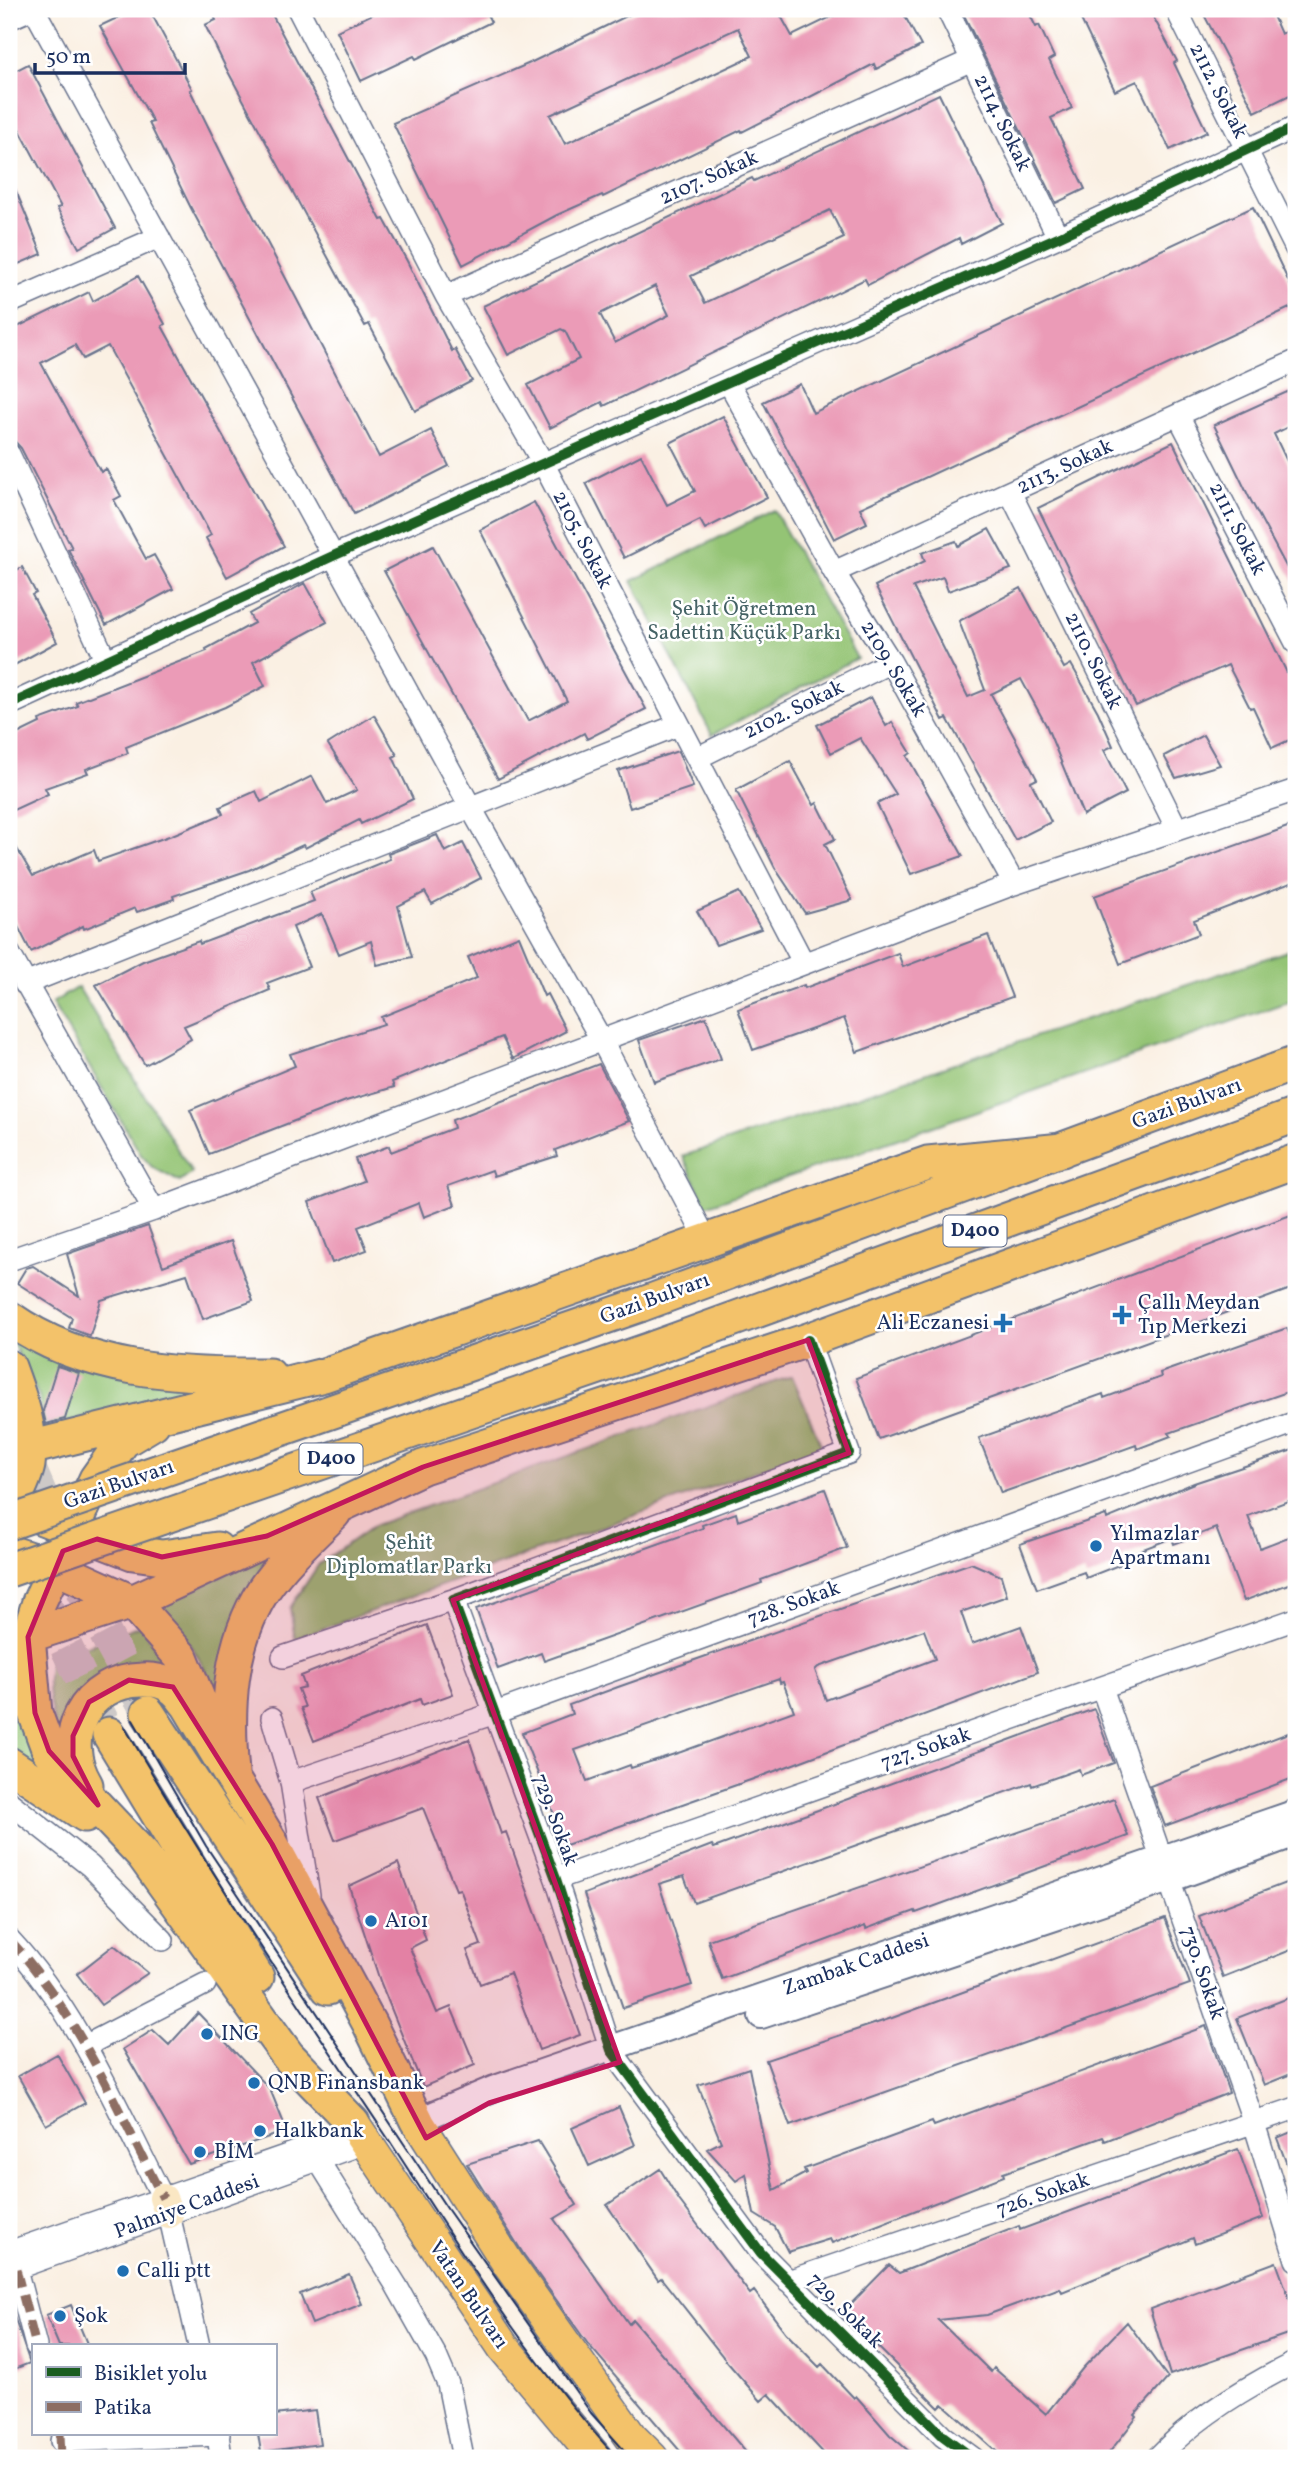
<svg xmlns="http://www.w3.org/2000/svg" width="1305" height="2467" font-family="Vollkorn,serif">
<rect width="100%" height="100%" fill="#fff"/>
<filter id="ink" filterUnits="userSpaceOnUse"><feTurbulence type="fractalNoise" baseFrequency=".0143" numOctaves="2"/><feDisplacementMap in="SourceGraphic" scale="14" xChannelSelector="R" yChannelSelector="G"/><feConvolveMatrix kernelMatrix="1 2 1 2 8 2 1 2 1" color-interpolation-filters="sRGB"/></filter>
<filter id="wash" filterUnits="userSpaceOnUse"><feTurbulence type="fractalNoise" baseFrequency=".00686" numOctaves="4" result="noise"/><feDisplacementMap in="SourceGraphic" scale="28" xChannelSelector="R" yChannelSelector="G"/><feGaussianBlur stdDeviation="1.57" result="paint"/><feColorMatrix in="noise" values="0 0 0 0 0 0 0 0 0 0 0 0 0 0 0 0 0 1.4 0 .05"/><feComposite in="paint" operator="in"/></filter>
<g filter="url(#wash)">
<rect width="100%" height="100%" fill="#faf0e3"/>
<path fill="#94c474" stroke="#587a69" stroke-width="2" d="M774,510l83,148 -145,77 -80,-154z
M1296,948v51l-590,207 -23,-50z
M78,987l114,186 -12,9 -28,-15 -11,-12 -89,-152z
M9,1335l185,55 -130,34 -21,-1 -4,-26z
M792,1376l30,71 -527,192 -5,-31 29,-44 56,-39z
M283,1545l-63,158c-16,-37 -31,-69 -64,-95z
M140,1625l39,54 -40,-9 -80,72c-7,-25 -15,-55 -9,-81z
M9,1653l11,3 19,112 -30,-16z"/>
<g id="blocks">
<path fill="#eb9bb7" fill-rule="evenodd" d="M136,9h13l43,80 -2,1 43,87 146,280 52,-27 18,36 -95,48 -163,-306 -42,-85 4,-1 -53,-96z
M211,9h58l112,211 3,-1 23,42 45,90 3,-2 17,32 -57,30 -46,-87 -4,2 -140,-260 -20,-41 11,-5z
M383,9h101l7,13 -75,37 -2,-3 -53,25 -24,-50z
M641,9h136l15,27 49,-24 1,2 10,-5h49l20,37 -45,23 -2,-5 -132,68 -1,-2 -138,67 -1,-2 -45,20 -94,50 -70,-142 137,-60zM738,28l14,28 -187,88 -15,-29z
M961,9h66l9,18 3,-2 15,32 -5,3 23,48 -21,10 34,71 -29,14z
M1076,9h73l28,52 -3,2 33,69 -37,18 -33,-69 -22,10z
M1201,9h69l11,25 15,-7v65l-41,20z
M28,64l87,164 -36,20 -22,-40 4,-1 -52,-97v-36z
M939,94l63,129 -41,21 -2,-6 -91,47 -3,-6 -261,127 -2,-4 -52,26 -22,-43 51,-26 -14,-28 -4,-2 -53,26 -25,-49 269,-128 2,3zM830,210l14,28 -139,65 -14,-27zM655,286l14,29 -54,28 -15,-29z
M9,174l33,80 -33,14z
M1253,207l43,90v8l-436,203 7,15 -33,16 -71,-137 37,-18 13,29z
M138,276l27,48 -3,2 122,220 -57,31 -21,-39 5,-3 -103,-189 -25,13 -8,-14 -34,18 60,109 5,-3 15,27 -7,4 32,59 8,-4 19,34 -67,36 -38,-76 4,-1 -51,-100 -12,-13v-104l80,-39 4,9z
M1296,388v35l-22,11 22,46v105l-47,-88 -35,-72z
M723,416l44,81 -62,32 -5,-9 -76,38 -38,-75 55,-28 26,50 28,-14 -25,-48z
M1173,442l123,249v46l-24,11 -19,-41 -3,1 -22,-43 -92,41 -98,-198z
M534,502l112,207 -59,30 -3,-6 -86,46 -114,-208 49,-25 95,175 39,-20 -87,-171z
M989,529l22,40 -63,22 -5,-14 -30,10 55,110 17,-7 -26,-69 62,-33 43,80 7,-4 27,48 15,34 -9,4 22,43 -43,22 -37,-90 -25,-46 -30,15 46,85 -6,3 20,40 -36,18 -68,-122 -4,2 -68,-134 50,-25 -3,-8 34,-12 2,5z
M22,567l14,26 -4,2 25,47 -48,26v-94z
M305,583l22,39 -74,40 12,24 -40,21 -99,40 2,6 -42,16 2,4 -43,15 3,6 -39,18v-74l31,-15 -1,-3 39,-14 -2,-4 131,-51 -1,-2 48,-26 -5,-9z
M871,697l15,29 6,-4 19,31 -4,3 56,100 -52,18 -34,-70 19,-10 -36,-56 -29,15 -14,-28z
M374,715l23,40 -4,2 20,42 -52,25 -2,-4 -54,28 -2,-3 -54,25 -76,26 1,3 -37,13 -2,-4 -51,21 -1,-3 -52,26 -22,-43v-74l24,41 61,-26 4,11 74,-26 51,-21 -3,-7 36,-16 5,11 51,-26 15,28 30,-14 -29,-46z
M1203,735l17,30 -44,13 -12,-22z
M678,751l15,36 -63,21 -12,-37z
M790,761l24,44 3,-2 18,36 -10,5 27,56 -47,13 -30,-45 -39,-78z
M1296,824v57l-102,39 5,14 -79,30 -26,-68z
M437,835l8,17 18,-9 18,35 -49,26 -7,-12 -27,14 14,51 -35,8 -6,-24 -32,13 -17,-40 -29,13 16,40 -42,16 3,7 -86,36 7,13 -46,26 -49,-80 47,-24 56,-20 1,3 114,-43 -4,-9 80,-33 -2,-5z
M739,892l22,37 -45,16 -19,-34z
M988,935l24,62 -155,55 -13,-34 -91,32 -15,-41 66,-24 1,3 93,-35 5,14z
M519,936l25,60 3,-2 19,37 -53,28 -11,-22 -110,45 2,5 -48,14 -137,53 -19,-44 105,-44 -5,-12 94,-30 -3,-7 96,-39 -9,-21z
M706,1017l15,42 -67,23 -15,-42z
M599,1064l30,57 -74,29 2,6 -63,20 -2,-6 -44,16 7,19 -31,12 -5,-14 -61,24 9,23 -35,13 -23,-61 55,-21 -9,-22 34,-13 2,6 63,-24 -2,-8z
M1296,1213v74l-417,152 -23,-61z
M148,1226l15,40 68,-25 22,60 -50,18 -16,-45 -86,26 -11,36 -21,-8 3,-10 -55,-35 9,-15 7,-2 46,30 -12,-42z
M1287,1328l9,25v36l-127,44 2,3 -34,13 -1,-4 -135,48 -22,-55 124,-44 1,4 57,-21 -1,-4z
M57,1366l22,7 -14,46 -19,5 -3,-13z
M1296,1449v49l-48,18 12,32 36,-14v47l-52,20 -28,-73 -42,16 -2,-6 -50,19 2,6 -38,15 -2,-6 -47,17 -17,-45 86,-29 1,4 87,-36z
M825,1489l22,59 -86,32 1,3 -218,78 -3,-8 -43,16 -22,-60 227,-81 -1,-3 34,-12 2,8z
M971,1563l30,13 6,20 -46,16 11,32 49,-18 17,46 -279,105 -193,68 -44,-112 50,-19 -3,-9 49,-18zM924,1630l11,29 -109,41 -11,-30 3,-3zM779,1679l1,4 3,-1 11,29 -113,41 -50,16 -1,-3 -43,16 -12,-31z
M427,1625l26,69 -31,11 -2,-6 -106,42 -13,-33 4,-1 -7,-18 7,-2 -4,-11z
M1094,1709l20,54 -33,12 -2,-6 -47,17 -1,-3 -337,120 -10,-27 -25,8 33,101 -69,23 -39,-114 128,-49 2,3z
M1296,1730v47l-131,49 -15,-40z
M469,1739l32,95 5,-2 74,203 -41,15 -29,-77 -30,11 -13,-34 14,-5 -21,-56 -4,1 -33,-82 -88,32 -16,-42z
M1114,1799l14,37 -212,77 -1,-2 -49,18 -1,-3 -143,53 -14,-39z
M398,1863l28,77 -16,8 27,65 14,-6 24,58 -52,22 -43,-106 -31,-95z
M1296,1879v69l-73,29 -24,-61z
M1165,1918l25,66 -400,142 -24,-66 126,-42z
M114,1945l34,28 -47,32 -24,-31z
M1296,1995v77l-32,13 -27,-67z
M198,2013l72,76 17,42 -98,33 -66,-115 30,-19 16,15z
M1206,2026l23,67 -124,48 -2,-4 -100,36 1,3 -172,67 -2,-4 -42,13 -13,-25 -21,-13 -8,-40 -10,7 -29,-32 14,-7 -23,-57 51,-17 25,122 32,-17 -2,-4 128,-47 2,4z
M57,2054l28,49 -39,22 -28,-49z
M619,2107l16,38 -46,21 -17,-38z
M1296,2130v56h-1l-18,-48z
M538,2141l39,64 -23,14 75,105 4,-4 118,138h-65l-98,-114 -64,-89 -57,-91z
M1238,2149l25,69 -68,26 -2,-6 -131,54 -2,-4 -73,27 -49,5 53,52 3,-4 52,46 37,-46 44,-46 41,56 -33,37 2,2 -32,41h-101l-61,-54 -4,4 -96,-96 46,-47 10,8 120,-47 1,4z
M660,2169l19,31 71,94 4,-3 32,42 33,34 3,-3 32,34 2,-2 34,39 27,23h-89l-59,-64 -8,7 -33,-38 -67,-85 -3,2 -51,-75z
M1276,2262l20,54v15l-126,44 -20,-66z
M349,2274l13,30 -50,20 -12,-30z
M71,2305l17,41h-29l-13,-31z
M11,2308l19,55 -21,8v-62z
M315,2410l5,34 -59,8 -3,-18h17v-19z"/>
</g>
</g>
<g filter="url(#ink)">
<use href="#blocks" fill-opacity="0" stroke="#69738d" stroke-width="2"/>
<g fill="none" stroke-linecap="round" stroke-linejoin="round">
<path stroke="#cdc9c8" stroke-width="33" stroke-dasharray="33 17" stroke-linecap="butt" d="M9,1421l50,115
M81,1589l67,124
M44,1602l65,132"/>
<g stroke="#69738d" stroke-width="24">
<path id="minor" d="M34,9l437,799 131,233 104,198
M298,9l148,287 97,167 260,499
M947,9l111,228
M1176,9l120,240
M446,296l526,-236
M9,303l150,-66
M729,383l105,189 57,90 123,222
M1178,415l118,228
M9,454l97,207
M1010,492l167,337
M834,572l462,-211
M9,705l324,-149 725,-319 238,-110
M697,758l194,-96
M9,953l145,257
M25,984l653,-259
M12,1259l142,-49 860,-326 282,-94
M808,1340l41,113 -396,147 103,279 55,171 150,203 182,183 30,22
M283,1657l170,-57
M1102,1688l152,435 42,137
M272,1718l19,64 18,113
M291,1782l204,-69 801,-291
M9,1802l81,64 73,74
M556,1879l740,-260
M9,1939c69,74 108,170 154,259
M85,2046l120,-62
M318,2160l78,125 40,71 12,28 15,74
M169,2214l30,132
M9,2252l316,-110 28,-19
M16,2269l20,77
M9,2271l356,-128
M788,2281l508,-173
M218,2434l3,24
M61,2441l158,-6
M1157,2458c38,-40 90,-72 139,-96"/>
</g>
<g stroke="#69738d" stroke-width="28">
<path id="tertiary" d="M9,17l18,-8
M761,2016l408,-136 127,-46
M417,2121l78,-33 801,-276"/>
</g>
<g stroke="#69738d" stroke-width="32">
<path id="secondary" d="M163,2198l6,16"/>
</g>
<g stroke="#69738d" stroke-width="35">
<path id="primary" d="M417,2121l92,144 122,172 21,21
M353,2123l151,225 92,110"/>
</g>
<g stroke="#69738d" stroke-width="37">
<path id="trunk" d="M640,1305l656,-242
M9,1318c77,54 169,58 260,57
M654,1348l642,-233
M9,1367c11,30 24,65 19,98 -3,15 -13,32 -19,46
M153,1423l-30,18 -27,38 -57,123 -11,35 7,76 14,38 20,26 74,78 145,201 65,67
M9,1453l315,-78 604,-212 134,-13
M9,1505l124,48 29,4 55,-8
M9,1552l46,15 77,35 49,55 21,51
M9,1642l123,-40 291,-135 385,-127 488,-179
M148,1713l180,275
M109,1734l148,243
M9,1764l76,51
M232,1772c-6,-63 -3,-129 32,-183 19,-28 46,-52 70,-76
M86,1785c-29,-48 -2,-104 56,-105 10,-1 23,1 31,8 6,4 10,11 15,17l84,139 97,179 48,98"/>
</g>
<use href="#minor" stroke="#fff" stroke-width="21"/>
<use href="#tertiary" stroke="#fff" stroke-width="24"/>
<use href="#secondary" stroke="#fae7c3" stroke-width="28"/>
<use href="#primary" stroke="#f3c26a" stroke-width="32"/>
<use href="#trunk" stroke="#f3c26a" stroke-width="33"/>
<path stroke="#1b2f5e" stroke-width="2" d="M133,1720l73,126 242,364 143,203 40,45
M124,1726c83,142 174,278 265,414 71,109 140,222 228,318"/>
<g stroke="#69738d" stroke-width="37" stroke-linecap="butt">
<path id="trunk-bridge" d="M9,1523l631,-218
M9,1570l645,-222"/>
</g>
<use href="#trunk-bridge" stroke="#f3c26a" stroke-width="33"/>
<path stroke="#8d6e63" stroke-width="9" stroke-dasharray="18 9" stroke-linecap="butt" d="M9,1939c69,74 108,170 154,259
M16,2269l20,77
M60,2434l1,24"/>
<g stroke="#fff" stroke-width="15">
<path id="cycleway" d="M9,705l324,-149 725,-319 238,-110
M808,1340l41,113 -396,147 103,279 55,171 150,203 182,183 30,22"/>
</g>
<use href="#cycleway" stroke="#1b5e20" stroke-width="10"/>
</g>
</g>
<path fill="#c2185b" fill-opacity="0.2" stroke="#c2185b" stroke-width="5" stroke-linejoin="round" d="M808,1340l41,113 -396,147 167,462 -131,41 -63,35 -154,-294 -99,-157 -44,-7 -40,22 -16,34v20l25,49 -49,-54 -14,-38 -7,-76 35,-86 34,-12 65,18 105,-21 156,-69z"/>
<g fill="#1f6fb2" stroke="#fff" stroke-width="2.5">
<path d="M1118.5 1304.5h7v7h7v7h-7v7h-7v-7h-7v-7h7z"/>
<path d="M999.5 1312.5h7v7h7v7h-7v7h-7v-7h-7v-7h7z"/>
<circle cx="1096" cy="1546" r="7"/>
<circle cx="371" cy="1921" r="7"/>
<circle cx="207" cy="2034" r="7"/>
<circle cx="254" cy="2083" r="7"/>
<circle cx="260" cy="2131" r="7"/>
<circle cx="200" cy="2152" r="7"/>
<circle cx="123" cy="2271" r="7"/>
<circle cx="60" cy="2316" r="7"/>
</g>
<g text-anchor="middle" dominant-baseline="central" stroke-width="5" stroke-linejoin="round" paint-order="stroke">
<g fill="#fff" stroke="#5f6d8e" stroke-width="2">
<rect x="943.5" y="1215.5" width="63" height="31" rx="5"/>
<rect x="299.5" y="1443.5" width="63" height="31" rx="5"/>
</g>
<g font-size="19" font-weight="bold" fill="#1b2f5e">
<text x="975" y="1231">D400</text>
<text x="331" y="1459">D400</text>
</g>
<g font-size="21" fill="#1b2f5e" stroke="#fff">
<text transform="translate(1218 91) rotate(63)">2112. Sokak</text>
<text transform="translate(1002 123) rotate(64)">2114. Sokak</text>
<text transform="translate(709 178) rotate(-24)">2107. Sokak</text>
<text transform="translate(1065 467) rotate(-25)">2113. Sokak</text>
<text transform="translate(1237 529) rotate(63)">2111. Sokak</text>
<text transform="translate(582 540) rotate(63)">2105. Sokak</text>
<text transform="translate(1093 661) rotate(64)">2110. Sokak</text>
<text transform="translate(893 669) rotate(59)">2109. Sokak</text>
<text transform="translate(794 710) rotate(-26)">2102. Sokak</text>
<text transform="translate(1187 1104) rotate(-20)">Gazi Bulvarı</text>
<text transform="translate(655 1299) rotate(-20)">Gazi Bulvarı</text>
<text transform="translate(119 1485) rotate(-19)">Gazi Bulvarı</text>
<text transform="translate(794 1604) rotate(-20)">728. Sokak</text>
<text transform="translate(926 1749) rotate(-19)">727. Sokak</text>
<text transform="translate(555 1820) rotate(70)">729. Sokak</text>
<text transform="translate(856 1965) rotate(-19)">Zambak Caddesi</text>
<text transform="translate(1202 1973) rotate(71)">730. Sokak</text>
<text transform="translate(1043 2195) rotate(-19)">726. Sokak</text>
<text transform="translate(187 2207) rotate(-20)">Palmiye Caddesi</text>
<text transform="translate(468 2295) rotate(56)">Vatan Bulvarı</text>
<text transform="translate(845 2311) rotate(45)">729. Sokak</text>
</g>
<g font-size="21" fill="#456366" stroke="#fff">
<text x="744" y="609">Şehit Öğretmen<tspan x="744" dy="24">Sadettin Küçük Parkı</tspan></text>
<text x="409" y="1543">Şehit<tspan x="409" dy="24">Diplomatlar Parkı</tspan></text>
</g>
<g font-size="21" fill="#1b2f5e" stroke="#fff" text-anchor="start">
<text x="1138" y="1303">Çallı Meydan<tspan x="1138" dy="24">Tıp Merkezi</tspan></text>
<text x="989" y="1323" text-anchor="end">Ali Eczanesi</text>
<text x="1110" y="1534">Yılmazlar<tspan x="1110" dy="24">Apartmanı</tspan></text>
<text x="385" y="1921">A101</text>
<text x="221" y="2034">ING</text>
<text x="268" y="2083">QNB Finansbank</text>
<text x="274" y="2131">Halkbank</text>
<text x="214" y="2152">BİM</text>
<text x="137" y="2271">Calli ptt</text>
<text x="74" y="2316">Şok</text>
</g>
</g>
<rect width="1305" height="2467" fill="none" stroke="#fff" stroke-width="35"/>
<rect x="32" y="2344" width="245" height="91" fill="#ffffff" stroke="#a4acbf" stroke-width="2"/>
<rect x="46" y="2367" width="35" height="10" fill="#1b5e20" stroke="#a4acbf" stroke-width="2"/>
<text x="94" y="2380" font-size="21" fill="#1b2f5e">Bisiklet yolu</text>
<rect x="46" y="2402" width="35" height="10" fill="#8d6e63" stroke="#a4acbf" stroke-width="2"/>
<text x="94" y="2414" font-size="21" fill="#1b2f5e">Patika</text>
<path d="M35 63v10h150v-10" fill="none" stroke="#1b2f5e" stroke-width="3.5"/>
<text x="46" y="63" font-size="21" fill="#1b2f5e" stroke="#ffffff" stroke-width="5" paint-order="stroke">50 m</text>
</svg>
